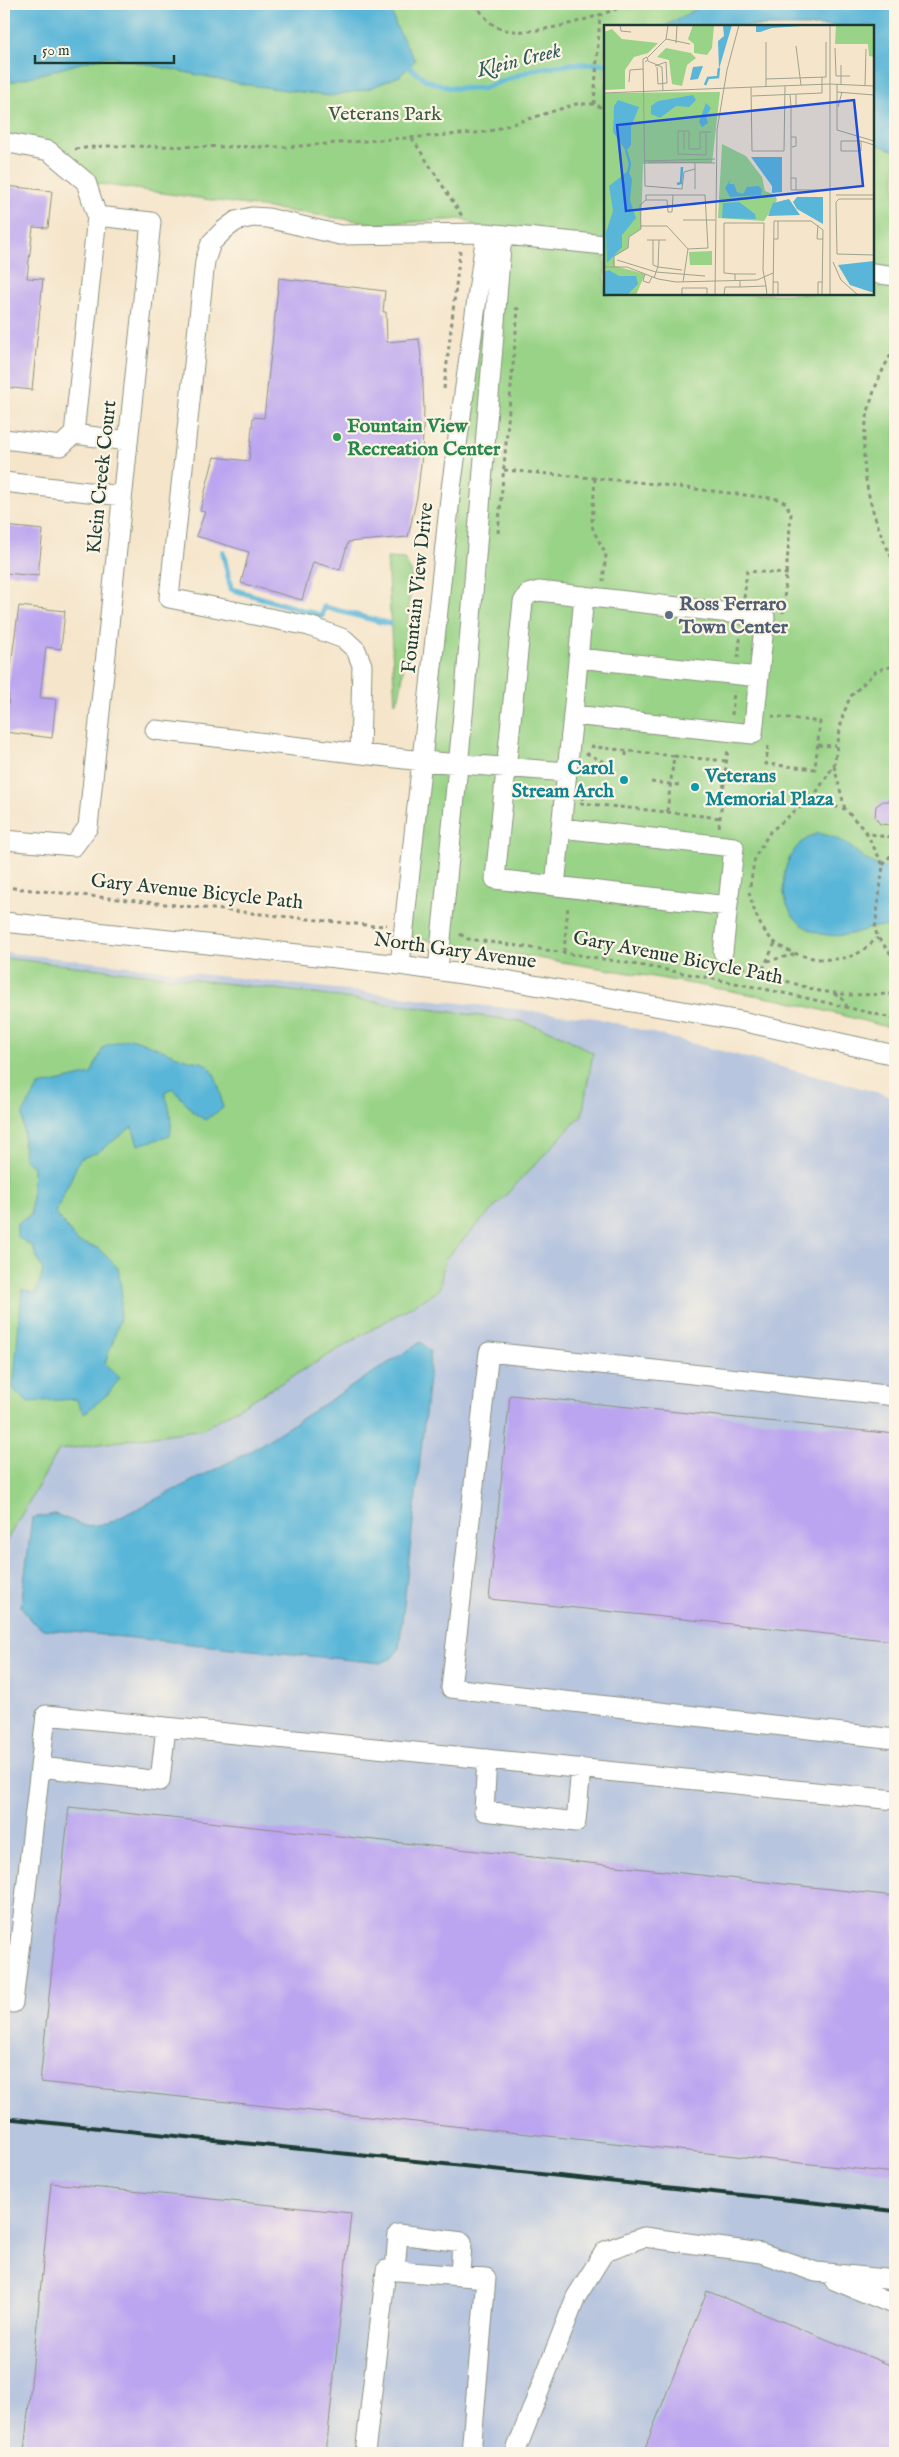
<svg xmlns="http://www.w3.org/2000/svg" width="899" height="2457" font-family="'IM FELL English',serif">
<rect width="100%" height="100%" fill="#fcf5e5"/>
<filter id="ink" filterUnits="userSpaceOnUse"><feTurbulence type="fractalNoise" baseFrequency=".02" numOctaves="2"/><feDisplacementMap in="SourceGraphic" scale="10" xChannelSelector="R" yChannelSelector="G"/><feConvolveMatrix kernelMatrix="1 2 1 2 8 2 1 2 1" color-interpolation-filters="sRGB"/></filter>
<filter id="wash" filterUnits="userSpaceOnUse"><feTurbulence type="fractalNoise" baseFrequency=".0096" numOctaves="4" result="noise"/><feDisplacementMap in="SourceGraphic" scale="20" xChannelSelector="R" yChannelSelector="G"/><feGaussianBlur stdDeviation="1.12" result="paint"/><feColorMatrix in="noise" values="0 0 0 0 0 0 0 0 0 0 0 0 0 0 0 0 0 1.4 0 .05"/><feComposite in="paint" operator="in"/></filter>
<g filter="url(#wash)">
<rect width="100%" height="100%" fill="#f5e5cb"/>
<path fill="#b7c5de" d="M4,952l592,66 299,79v1356h-891z"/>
<path fill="#99d387" stroke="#5c885e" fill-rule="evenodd" d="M4,4h891v1025l-109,-28 -138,-25 -240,-39 78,-704 -22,-14 -85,5 -293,-42 -37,-31 -45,-9zM605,26h268v268h-268z
M387,558l17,1 8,14 -10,108 -3,16 -4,6z
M4,958l280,32 236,31 39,13 34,19 -11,62 -137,144 -6,31 -236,139 -144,21 -55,95z"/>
<path fill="#5ab6d8" stroke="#3c7a86" d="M4,4h386l6,22 19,34 -15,16 -32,13 -38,7 -88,-12 -135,-28 -103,28z
M705,4h190v147l-22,-8v-117h-208z
M818,833c7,2 14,3 19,6 25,11 26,29 58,28v63c-16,-8 -27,0 -44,4 -25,5 -50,-2 -62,-25 -7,-12 -7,-32 -2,-45 7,-17 15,-24 31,-31z
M131,1038c20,6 40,17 58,22 8,2 14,0 21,8 9,11 10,26 13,40l-18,12 -11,-7 -21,-25 -9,4c6,15 9,28 6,44l-32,9 -6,-18 -34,25 -18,7 -25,54 23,29 20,6 20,20 4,27 -3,28 -14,41 15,14 -12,16 -24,20 -8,-15 -49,3 -14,-13 9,-100 13,5 8,-23 -11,-25 -15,-9v-14l14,-8 2,-48 -9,-8 -1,-46 16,-27 52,-12 13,-28z
M421,1342l9,9 -1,27 -30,271 -7,9 -11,5 -338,-34 -12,-8 -10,-15 11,-88 23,-4 30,12 22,-2 142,-72z"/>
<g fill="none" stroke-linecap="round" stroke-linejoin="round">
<path stroke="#5ab6d8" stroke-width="5.5" d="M404,63l22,17 25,8 30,1 51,-19 39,-6h34
M223,552l8,37 91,27 2,-9 66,17"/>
</g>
<g id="blocks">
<path fill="#bba5f0" d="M6,186l46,5 -4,37 -15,-1 -6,51 16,1 -11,111 -28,-3v-180z
M279,278l106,13 -2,21h3l1,30 32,-3 3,26 2,43 -2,47 -5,42 -9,40 -60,5 -8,28 -27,-8 -11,38 -61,-17 8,-31 -53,-16 9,-24 -5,-1 14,-54 35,4 4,-44 11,1z
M5,526l38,4 -5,46 -34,-3z
M19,606l46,5 -4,38 -15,-2 -6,51 16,1 -4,39 -47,-6 4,-37 -2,-1z
M883,801h12v20l-4,4 -11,-1 -5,-7 1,-11z
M510,1395l385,39v207l-406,-42z
M69,1807l826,89v277l-855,-91z
M51,2183l300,30 -25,240h-302z
M707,2291l188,76v86h-252z"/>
</g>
</g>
<g filter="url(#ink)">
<use href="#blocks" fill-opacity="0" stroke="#8a9180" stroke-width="1"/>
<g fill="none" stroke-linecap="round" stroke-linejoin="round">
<g stroke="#8a9180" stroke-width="21">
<path id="minor" d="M4,142l45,9 37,31 11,34 -23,218 54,7
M873,273l22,3
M4,439l57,7 13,-12
M4,482l118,14
M578,658l181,19
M573,715l11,-119
M155,730l267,31 145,11
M360,753l2,-88 -6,-15 -12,-11 -35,-13 -140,-28 36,-337 6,-18 13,-13 12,-9 16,-4 16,1 72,17 146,-2 119,12
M4,840l70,6 14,-19 63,-605 -54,-6
M555,886l6,-58
M4,922l396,43 111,16 230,40 154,34
M723,952l11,-105 -173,-19 12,-113 180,19 12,-117 -226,-26 -11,3 -5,8 -28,277 233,27
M400,965l51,-476 35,-256
M438,970l26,-265 38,-470
M895,1396l-406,-44 -38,336 444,51
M487,1759l-3,52 92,11 5,-54
M40,1767l120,14 6,-54
M13,2003l33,-288 849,85
M395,2271l3,-37 64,8 -2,34
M834,2280l61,25
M365,2453l21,-183 100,8 -15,175
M515,2453l61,-156 29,-46 39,-14 117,16 55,19 79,8"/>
</g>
<path stroke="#8a9180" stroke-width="3" stroke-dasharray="4 4" stroke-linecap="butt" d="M475,4c6,8 14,20 24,24 33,12 99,-12 131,-24
M594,104l6,-89
M412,138l50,78
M75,149l29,-3 181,1 202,-15 89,-28h18l11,5
M895,348c-45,72 -38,143 0,216
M444,389l16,-138
M504,470l134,12 140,17 8,4 5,11 -8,99
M595,478l-3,45 1,7 13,24 -3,27
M498,533l20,-224 -4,-1
M744,598l3,-27 41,3
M738,658l3,-26
M732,715l2,-24
M818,745l18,1
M768,746l-2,18 49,5 5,-47 -48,-6
M586,753l20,10
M626,756v-5
M674,756l52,5
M834,766l11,43
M651,782l28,3
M581,799l20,-8
M811,801l34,8 21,23 12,4 17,1
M580,803l87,9 7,-56 -87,-10
M667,812l53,6
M719,827l9,-79
M866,832l17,33 -8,64 3,9 17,21
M883,865l12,-15
M750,886l5,-29 15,-25 25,-21 16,-10 23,-36 8,-47 8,-21 27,-27 18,-4
M4,887l371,39 12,-1
M749,892c4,15 8,30 18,42 16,23 64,32 89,20 8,-3 14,-11 22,-16
M460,934l8,5c144,19 287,45 427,80
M564,952l4,-47
M767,961l30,-7
M734,966l29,3 13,9 43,13 32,4 44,-1
M763,969l12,-26
M834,994l7,3 6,9"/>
<use href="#minor" stroke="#fff" stroke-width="19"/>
<path stroke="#1f3d34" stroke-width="4" d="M4,2118l891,93"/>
</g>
</g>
<circle fill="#2e9e5b" stroke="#fcf5e5" stroke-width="2" cx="337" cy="437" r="5"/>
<circle fill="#5c6f8a" stroke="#fcf5e5" stroke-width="2" cx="669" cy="615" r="5"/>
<g fill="#0f9aa8" stroke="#fcf5e5" stroke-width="2">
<circle cx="624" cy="780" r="5"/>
<circle cx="695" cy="787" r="5"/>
</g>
<g text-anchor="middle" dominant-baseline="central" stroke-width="4.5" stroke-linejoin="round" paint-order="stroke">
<g font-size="20" fill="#375b45" stroke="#fcf5e5">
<text x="385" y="114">Veterans Park</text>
</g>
<g font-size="20" font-weight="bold" fill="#27864d" stroke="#fcf5e5" text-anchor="start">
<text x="347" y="426">Fountain View<tspan x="347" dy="23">Recreation Center</tspan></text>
</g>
<g font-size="20" fill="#1f3d34" stroke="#fcf5e5">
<text transform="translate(102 477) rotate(-84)">Klein Creek Court</text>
<text transform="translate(418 588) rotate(-84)">Fountain View Drive</text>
<text transform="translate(197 892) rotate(6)">Gary Avenue Bicycle Path</text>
<text transform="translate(455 951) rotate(8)">North Gary Avenue</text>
<text transform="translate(678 958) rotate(11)">Gary Avenue Bicycle Path</text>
</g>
<g font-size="20" font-weight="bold" fill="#4e5e75" stroke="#fcf5e5" text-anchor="start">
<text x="679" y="604">Ross Ferraro<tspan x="679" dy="23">Town Center</tspan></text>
</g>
<g font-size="20" font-weight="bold" fill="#0d838f" stroke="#fcf5e5" text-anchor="end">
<text x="614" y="768">Carol<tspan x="614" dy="23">Stream Arch</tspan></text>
<text x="705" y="776" text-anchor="start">Veterans<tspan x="705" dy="23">Memorial Plaza</tspan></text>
</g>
<g font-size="21" font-style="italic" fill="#2e5b5d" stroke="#fcf5e5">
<text transform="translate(519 61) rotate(-14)">Klein Creek</text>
</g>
</g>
<g transform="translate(604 25)">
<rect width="270" height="270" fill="#f5e5cb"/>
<path d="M89,0h21l-2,23 -5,7 -13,-2v-9l-6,-5zM232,0h38v32l-5,-1 -1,-12h-33zM8,4l10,10 36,4 -10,10 -14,4 -9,13v19l-21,1v-58zM62,23l25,5 5,5 -9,7 -5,21 -10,-2 -3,-24 -12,-3zM116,67l-8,71 -69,1 -2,65 -12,8 -1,11 -14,9 1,9 30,8 -9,21h-32v-202zM118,119l24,12 16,21 3,14 10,4 2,5 -13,21 -46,-3zM108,226v14h-22l-1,-13z" fill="#99d387"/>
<path d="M119,0h9l-13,44 -1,-28 6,-5zM152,0h60l-44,3 -12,4h-4zM99,41l-5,13 -8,1 3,-13zM89,70l3,5 -7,7 -13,-1 -16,12 -9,-4v-8l7,-5zM14,75l21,7 -8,20v18l-5,6 -13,-19 1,-26zM102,78l5,5 -5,8 2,7 -6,4 -3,-5zM147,132h31v35l-10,1v-7zM24,146l4,8 -2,21 6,18 -14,17v12l-15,16 -1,-31 7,-21 -4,-25zM127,154l-2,5h5l3,8 6,2 4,-7 11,-1 4,3 -1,6 -31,2 -5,-9zM193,172h26v27l-26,-15 -4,-7zM185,174l11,16 -32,1 5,-13zM135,177l16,12 1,5 -34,-1 1,-15zM270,236v32l-24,-8 -12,-20zM5,245l10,6h17l2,8 -11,11h-23v-23z" fill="#5ab6d8"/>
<path fill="none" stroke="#5ab6d8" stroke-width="2.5" d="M101,60l3,-7 10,-1 1,-9M22,125l4,14 -2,9M73,159l4,-1 1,-16"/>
<path fill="none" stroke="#9fa28f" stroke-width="1" d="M16,0l1,6 10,1M62,14l24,5M162,17v45M72,18l1,-18M192,21l5,39M231,23l1,28h14M44,32l18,-18 2,-14M44,36l14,6 1,24M41,37l3,-2 -1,-3 -4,2 2,127 37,3 2,-17 11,-3M51,41l11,-4 1,21 -9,1 -1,-17M162,54l60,-2v-35M25,57l1,-12 13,-1M233,59v46l37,11M237,59v-19M261,60l1,-36M147,62l1,64h32l1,-65M233,67l37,3M0,68l226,-9 44,2M186,70l1,11h5v-12M148,71l70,-3v-16M187,81v84h28M234,82l4,-15M80,106v18M102,107v23l-28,-1v-23h11v18h11v-17h11M187,112h5v9l-4,1M257,116v10h-20v-10h20l13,4M40,136l71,-2M44,137l67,1M187,153h5v12M91,164v-26M232,170h38M270,174h-35l-3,3 1,52 37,1M42,175h21M63,175l1,12h4l1,-17M79,195h32M214,200l-1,14h6M36,201h27l21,23M170,214h4v-18M43,215h19M49,215v25l5,2 -2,5 49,4M55,215l-1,27 24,3M13,235l39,12 -2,6M229,237l8,18 17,15M10,241v-10l14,-8 1,-11 12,-8 -1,-24 6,-5v-5h59l3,53 -20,1 -5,33M0,242h23l31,12 18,3 81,-2 16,-7M41,249l-2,7 6,2 3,-6M131,249h21M131,255v-6l-11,-1v-50h40l-1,47 3,16M136,256v6l26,-1 1,9M169,257h5v13M78,270v-7h25v7M111,270l2,-165 10,-60 12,-45M120,270l1,-8h15M169,270l1,-74h37l12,9 -1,65M214,270v-13h4M226,270v-270"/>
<path fill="#1d4ed8" fill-opacity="0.15" stroke="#1d4ed8" stroke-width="2.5" d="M250,75l9,86 -237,25 -9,-86z"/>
<rect width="270" height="270" fill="none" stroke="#1f3d34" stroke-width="2.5"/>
</g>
<rect width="899" height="2457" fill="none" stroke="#fcf5e5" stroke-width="20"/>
<path d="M35 55v8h139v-8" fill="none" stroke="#1f3d34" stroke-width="2.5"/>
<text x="42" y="55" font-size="15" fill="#1f3d34" stroke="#fcf5e5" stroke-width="4" paint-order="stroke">50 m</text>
</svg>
